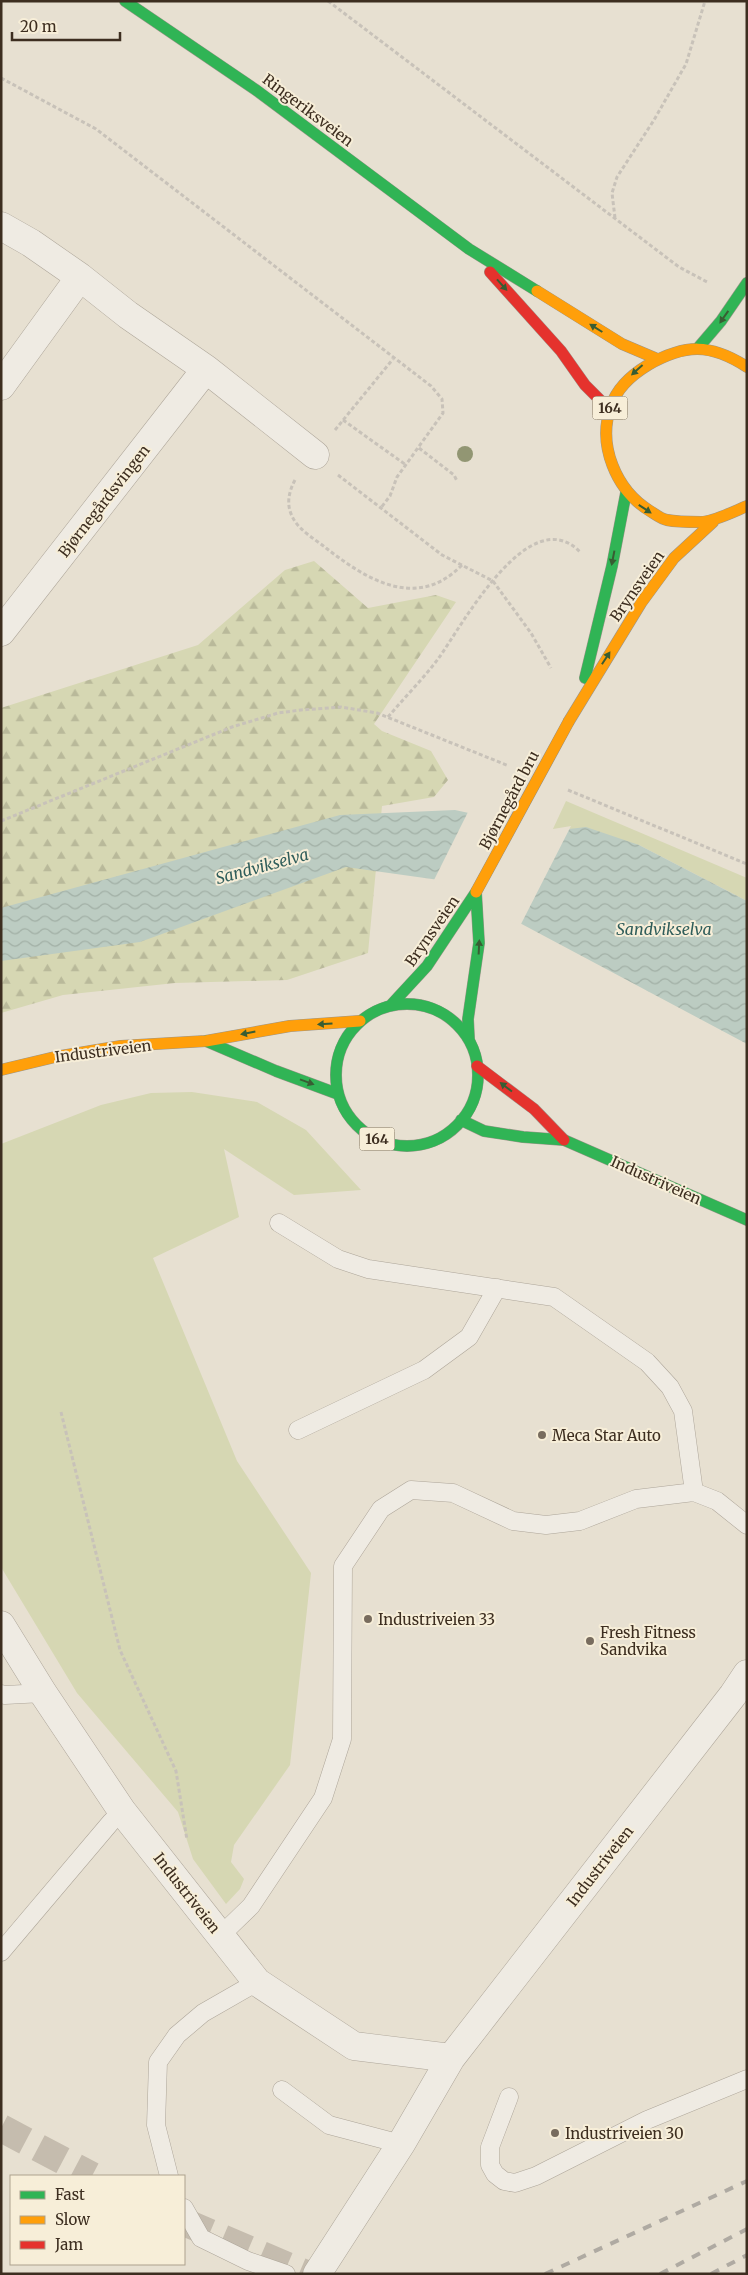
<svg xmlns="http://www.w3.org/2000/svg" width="748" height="2275" font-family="Merriweather,serif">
<defs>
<pattern id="forest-firs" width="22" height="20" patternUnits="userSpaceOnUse" patternTransform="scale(1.25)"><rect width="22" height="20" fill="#d6d7b3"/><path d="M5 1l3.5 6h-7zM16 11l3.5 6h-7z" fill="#b9b99a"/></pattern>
<pattern id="water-waves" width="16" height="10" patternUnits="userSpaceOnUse" patternTransform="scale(1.25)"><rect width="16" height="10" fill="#bcccc2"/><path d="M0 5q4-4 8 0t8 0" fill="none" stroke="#a2b0a6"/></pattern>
</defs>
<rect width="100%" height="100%" fill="#e7e0d1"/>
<path fill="#d6d7b3" d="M566,801l181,77v23l-108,-56 -87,-14z
M192,1092l65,10 49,28 55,60 -67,5 -70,-46 15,68 -86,41 84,203 74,112 -21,192 -56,80 -3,17 13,17 -4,10 -14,15 -33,-45 -15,-47 -101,-119 -76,-126v-423l100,-39 50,-12z"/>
<path fill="url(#forest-firs)" d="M314,561l54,47 68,-13 20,7 -82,122 8,7 49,20 17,29 -14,17 -52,9 -14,147 -81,27 -112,3 -112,12 -62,18v-305l197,-63 87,-75z"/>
<path fill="url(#water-waves)" d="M455,810l97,21 34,-4 53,18 108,56v143l-308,-164 -93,-13 -206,75 -139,19v-53l339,-93z"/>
<path fill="#e7e0d1" d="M469,810l84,19 18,-3 -51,100 -82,-43 -5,-1z"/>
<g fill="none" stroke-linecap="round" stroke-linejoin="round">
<path stroke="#c5bcae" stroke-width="28" stroke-dasharray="28 14" stroke-linecap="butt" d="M1,2128l91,48
M184,2222l122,52"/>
<g stroke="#ada599" stroke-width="19">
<path id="lane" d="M279,1223l59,36 30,10 186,28 93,65 23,25 13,24 11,81
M298,1430l126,-60 45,-33 28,-49
M1,1694l4,1 38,-2
M220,1936l31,-30 72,-108 19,-59 1,-173 38,-57 30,-19 42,3 60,28 33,4 34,-4 56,-22 58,-7 23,9 30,24
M1,1952l110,-130 11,-11
M282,2090l47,35 72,19
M509,2097l-19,50v18l5,9 9,7 11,2 21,-7 111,-56 100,-41
M169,2176l-13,-51 2,-63 19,-27 26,-22 54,-31
M184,2208l17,30 47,23 38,13"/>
</g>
<g stroke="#ada599" stroke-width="29">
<path id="street" d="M1,226l30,17 49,34 48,38 78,54 109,86
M1,386l79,-109
M1,632l205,-263
M1,1625l42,68 79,118 135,171 97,64 97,12
M317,2274l84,-130 50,-86 282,-363 14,-21"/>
</g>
<g stroke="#9c958a" stroke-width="12">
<path id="fast" d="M125,1l131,89 213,159 68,42
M698,348l23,-27 26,-38
M585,678l27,-112 14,-73
M336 1075a71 71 0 1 1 142 0a71 71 0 1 1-142 0Z
M391,1005l36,-39 49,-74
M469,1039l-1,-20 11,-76 -3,-51
M206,1041l70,30 62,23
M461,1120l23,11 39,6 41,3 183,80"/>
</g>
<g stroke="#9c958a" stroke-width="12">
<path id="slow" d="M537,291l85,53 33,14
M747,367c-37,-24 -62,-23 -99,-2 -15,9 -31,23 -37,41 -14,39 5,84 39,105 5,3 11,8 17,9 10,2 23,2 34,2 12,0 34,-11 46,-16
M569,721l72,-118 33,-45 39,-36
M1,1070l54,-13 66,-11 85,-5 84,-15 70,-5"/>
</g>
<g stroke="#9c958a" stroke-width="12">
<path id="jam" d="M490,272l71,79 24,34 25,25
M477,1066l57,43 30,31"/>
</g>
<path stroke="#c8c2b9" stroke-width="3" stroke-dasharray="4 2.5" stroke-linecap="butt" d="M328,1l351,266 30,16
M1,78l95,51 335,257 11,13 1,14 -46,64 -7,19 -10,13
M615,218l-3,-25 5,-16 37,-57 32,-56 19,-63
M343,420l63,45
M335,430l58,-71
M419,448l35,27 3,6
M338,475l104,80 51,26 38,52 20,35
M295,480c-6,11 -9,24 -3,36 6,14 23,23 34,32 41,32 91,63 136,17
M388,717c16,-19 35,-38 50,-58 24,-33 92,-161 143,-106
M568,790l179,74
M1,821l231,-94 46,-14 23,-3 40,-3 36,6 132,53
M61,1412l59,238 56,121 11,69"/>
<use href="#lane" stroke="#efebe3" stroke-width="18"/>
<use href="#street" stroke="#efebe3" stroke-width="28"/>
<use href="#fast" stroke="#30b455" stroke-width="11"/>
<use href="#slow" stroke="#ff9f0a" stroke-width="11"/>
<use href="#jam" stroke="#e5322d" stroke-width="11"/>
<path stroke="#afaaa2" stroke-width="4" stroke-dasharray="9 9" stroke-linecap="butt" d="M545,2274l202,-93
M660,2274l87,-45
M711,2274l36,-19"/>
<g stroke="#928b80" stroke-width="12" stroke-linecap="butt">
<path id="slow-bridge" d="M476,892l93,-171"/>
</g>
<use href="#slow-bridge" stroke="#ff9f0a" stroke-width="11"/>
</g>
<circle fill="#929673" cx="465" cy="454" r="8"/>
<defs><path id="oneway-solid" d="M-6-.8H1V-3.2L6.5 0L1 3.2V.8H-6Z" transform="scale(1.25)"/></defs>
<g fill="#385d33">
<use href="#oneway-solid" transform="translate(502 285) rotate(48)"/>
<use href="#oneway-solid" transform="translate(724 317) rotate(125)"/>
<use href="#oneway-solid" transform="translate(596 328) rotate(-148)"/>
<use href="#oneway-solid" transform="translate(637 370) rotate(138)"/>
<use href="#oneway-solid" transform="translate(645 509) rotate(33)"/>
<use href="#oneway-solid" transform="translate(613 558) rotate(101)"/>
<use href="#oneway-solid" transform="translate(606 658) rotate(-57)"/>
<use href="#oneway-solid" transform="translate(479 947) rotate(-87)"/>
<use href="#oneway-solid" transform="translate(325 1024) rotate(176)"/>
<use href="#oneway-solid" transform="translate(248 1033) rotate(169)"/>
<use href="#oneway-solid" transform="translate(307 1082) rotate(20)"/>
<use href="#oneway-solid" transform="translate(506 1087) rotate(-143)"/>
</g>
<g fill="#786c5e" stroke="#f7eed8" stroke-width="2">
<circle cx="542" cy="1435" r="5"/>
<circle cx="368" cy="1619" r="5"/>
<circle cx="590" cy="1641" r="5"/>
<circle cx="555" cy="2133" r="5"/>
</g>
<g text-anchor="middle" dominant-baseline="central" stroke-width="4" stroke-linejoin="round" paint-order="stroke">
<g fill="#f7eed8" stroke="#756857" stroke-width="1">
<rect x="592.5" y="396.5" width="35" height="23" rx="4"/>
<rect x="359.5" y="1127.5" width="35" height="23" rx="4"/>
</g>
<g font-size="14" font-weight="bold" fill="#3d2e20">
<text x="610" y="408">164</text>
<text x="377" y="1139">164</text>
</g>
<g font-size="15" fill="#3d2e20" stroke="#f7eed8">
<text transform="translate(308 110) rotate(37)">Ringeriksveien</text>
<text transform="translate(104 501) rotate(-52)">Bjørnegårdsvingen</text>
<text transform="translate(637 586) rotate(-55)">Brynsveien</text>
<text transform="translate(509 800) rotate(-62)">Bjørnegård bru</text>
<text transform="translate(432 931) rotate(-55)">Brynsveien</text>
<text transform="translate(103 1051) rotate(-7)">Industriveien</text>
<text transform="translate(656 1180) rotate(24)">Industriveien</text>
<text transform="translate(600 1866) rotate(-52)">Industriveien</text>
<text transform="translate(187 1893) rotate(52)">Industriveien</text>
</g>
<g font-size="15" fill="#3d2e20" stroke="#f7eed8" text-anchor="start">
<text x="552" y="1435">Meca Star Auto</text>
<text x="378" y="1619">Industriveien 33</text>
<text x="600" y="1632">Fresh Fitness<tspan x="600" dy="17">Sandvika</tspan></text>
<text x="565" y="2133">Industriveien 30</text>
</g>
<g font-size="16" font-style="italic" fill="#2f5d5a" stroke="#f7eed8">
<text transform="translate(262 866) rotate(-15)">Sandvikselva</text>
<text x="664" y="929">Sandvikselva</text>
</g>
</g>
<rect width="748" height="2275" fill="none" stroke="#3d2e20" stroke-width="5"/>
<rect x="10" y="2175" width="175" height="90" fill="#f7eed8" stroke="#ada18e"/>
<rect x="20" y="2191" width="25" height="8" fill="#30b455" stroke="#ada18e"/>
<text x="55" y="2200" font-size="15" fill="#3d2e20">Fast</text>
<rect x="20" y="2216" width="25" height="8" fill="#ff9f0a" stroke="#ada18e"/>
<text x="55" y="2225" font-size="15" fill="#3d2e20">Slow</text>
<rect x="20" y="2241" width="25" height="8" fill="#e5322d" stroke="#ada18e"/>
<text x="55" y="2250" font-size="15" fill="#3d2e20">Jam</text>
<path d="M12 32v8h108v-8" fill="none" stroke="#3d2e20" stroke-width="2.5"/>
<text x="20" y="32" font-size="15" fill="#3d2e20" stroke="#f7eed8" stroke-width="4" paint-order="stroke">20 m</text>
</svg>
